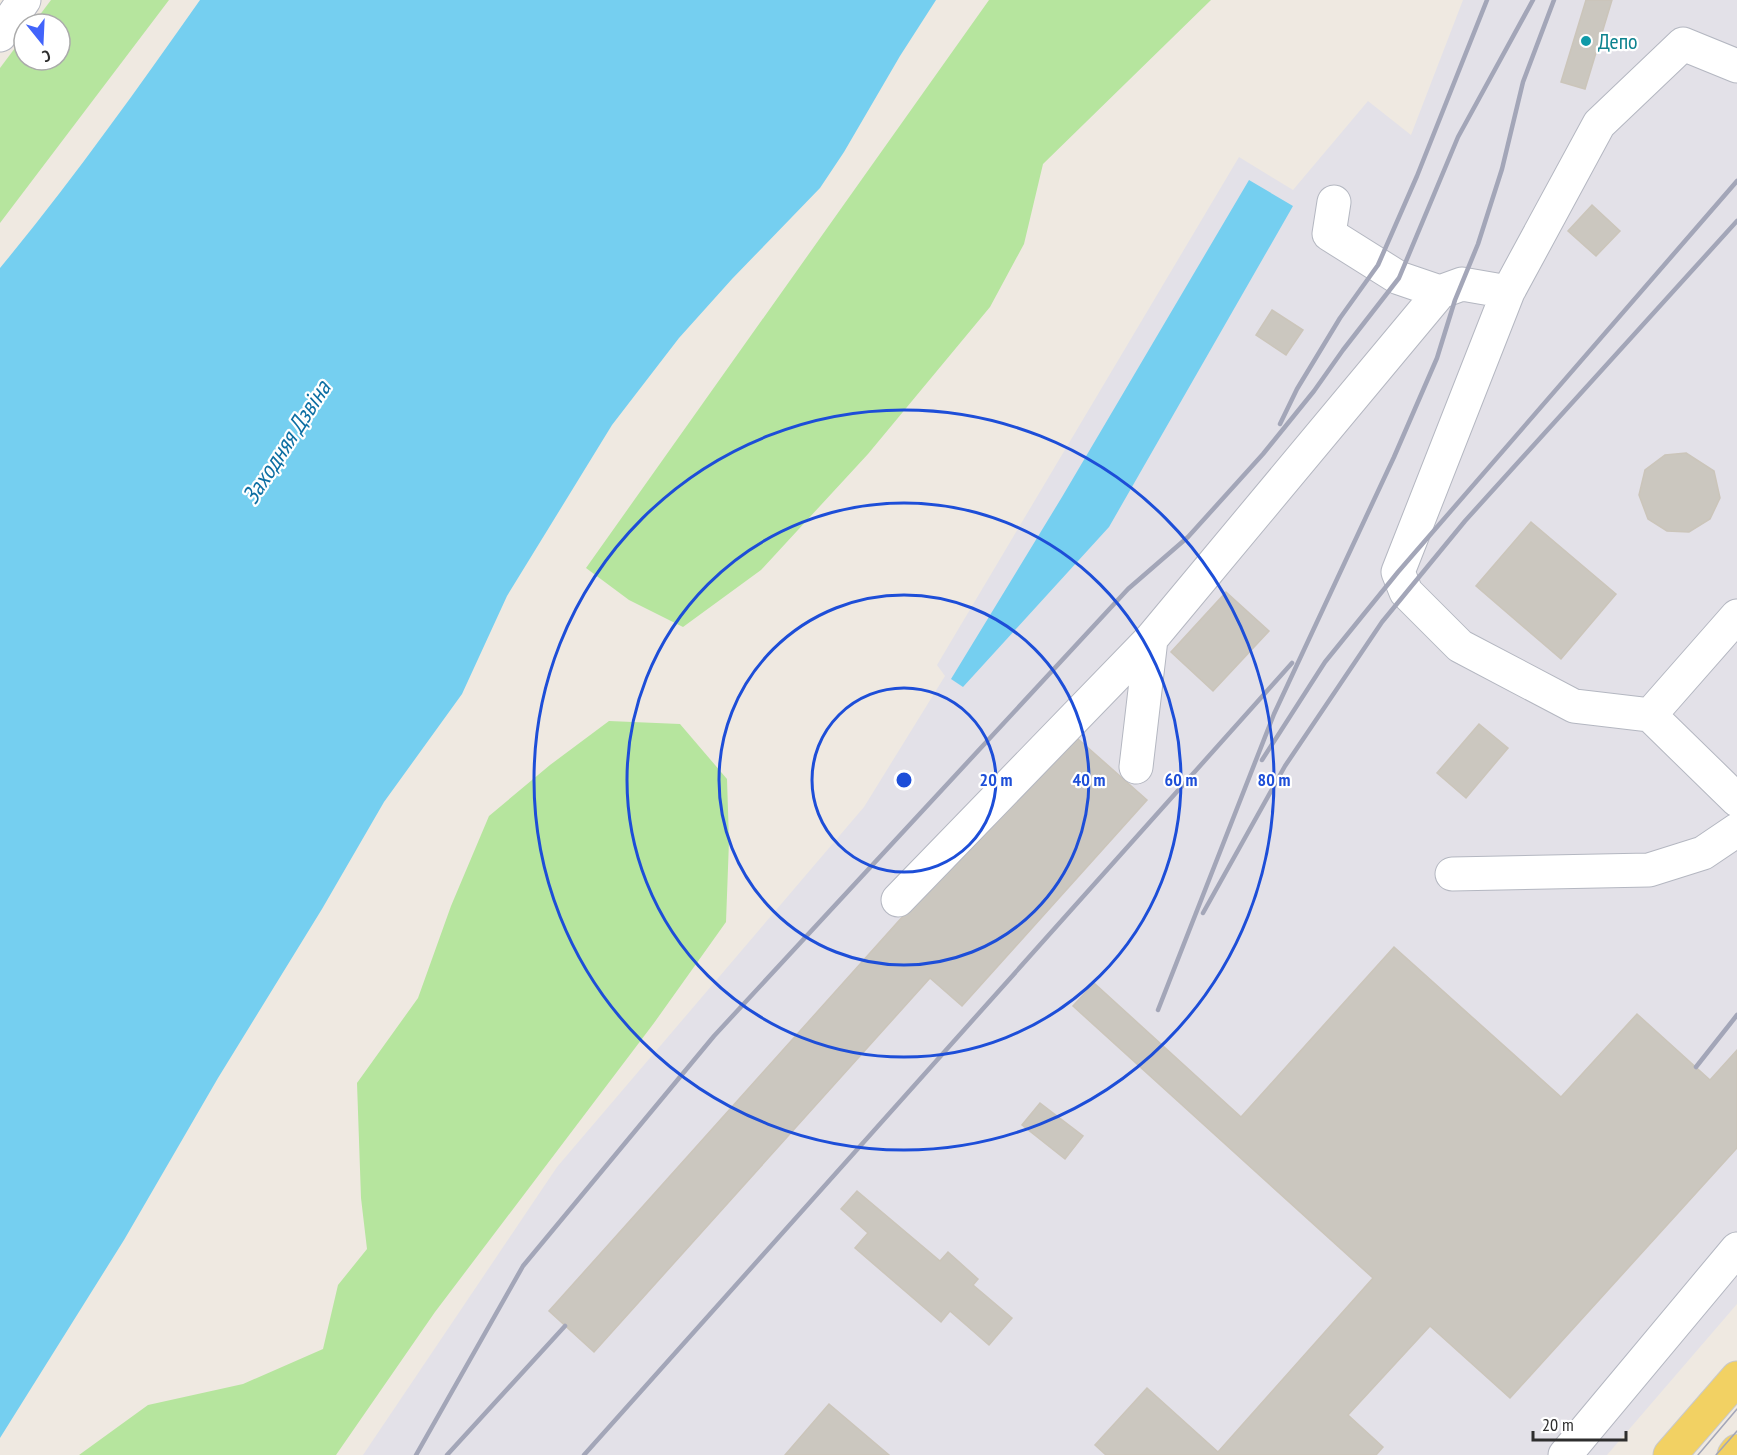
<svg xmlns="http://www.w3.org/2000/svg" width="1737" height="1455" font-family="'PT Sans Narrow',sans-serif">
<rect width="100%" height="100%" fill="#efe9e1"/>
<path fill="#e3e1e8" d="M1463,0h274v1304l-130,151h-1244l194,-288 307,-360 81,-131 -8,-11 302,-508 54,33 75,-89 43,34z"/>
<path fill="#b6e59e" d="M51,0h118l-169,223v-155l24,-32v24h36v-36h-27z
M989,0h222l-168,164 -19,80 -34,63 -122,147 -107,116 -78,57 -54,-27 -43,-32z
M609,721l71,3 47,55 2,62 -3,81 -72,101 -219,289 -99,143h-257l69,-50 95,-21 80,-35 15,-64 29,-36 -6,-51 -4,-115 61,-85 33,-92 38,-90 61,-51z"/>
<path fill="#75cff0" d="M200,0h736l-36,56 -56,96 -24,36 -88,91 -53,59 -67,87 -105,171 -45,98 -78,108 -62,107 -104,169 -94,162 -124,198v-1170c71,-86 136,-177 200,-268z
M1249,180l44,26 -184,321 -146,160 -12,-8 111,-182z"/>
<path fill="#cbc7bf" stroke="#cbc5ba" stroke-width="1.5" d="M1586,0h26l-27,89 -24,-7z
M1592,205l28,26 -24,25 -28,-25z
M1272,310l31,20 -17,25 -30,-20z
M1686,453l28,18 6,27 -10,21 -21,13 -22,-1 -19,-12 -9,-24 6,-25 20,-15z
M1531,522l85,72 -55,65 -85,-73z
M1226,592l43,39 -56,60 -42,-39z
M1479,724l29,24 -42,50 -29,-25z
M1069,731l78,69 -185,206 -32,-28 -336,374 -45,-41z
M1394,947l167,150 76,-83 73,66 27,-30v98l-227,250 -80,-72 -82,89 35,32 -7,8h-270l-11,-10 52,-57 71,64 155,-174 -300,-272 21,-23 147,134z
M1040,1103l43,33 -18,23 -43,-34z
M857,1191l83,70 8,-9 30,27 -5,6 39,33 -23,27 -39,-34 -9,11 -86,-74 13,-15 -27,-24z
M829,1404l60,51h-104z"/>
<g fill="none" stroke-linecap="round" stroke-linejoin="round">
<g stroke="#b4b7c1" stroke-width="35">
<path id="minor" d="M0,35l24,-35
M1334,202l-5,32 70,44 41,14
M1737,616l-87,99 87,85
M1650,715l-76,-9 -114,-60 -54,-54 -8,-20 110,-280 91,-168 84,-80 54,22
M1136,767l15,-128 289,-347 22,-8 46,8
M1452,874l197,-4 54,-17 34,-23
M898,900l253,-261
M1565,1455l172,-206"/>
</g>
<g stroke="#c9c9c9" stroke-width="35">
<path id="major" d="M1670,1455l67,-77
M1734,1455l3,-4"/>
</g>
<use href="#minor" stroke="#fff" stroke-width="33"/>
<use href="#major" stroke="#f2d163" stroke-width="33"/>
<path stroke="#a3a6b8" stroke-width="1.5" d="M1698,1455l39,-46
M1716,1455l21,-24"/>
<path stroke="#a3a6b8" stroke-width="4.5" d="M1280,424l17,-35 43,-71 38,-53 39,-89 70,-176
M1262,760l63,-98 73,-90 339,-391
M1203,913l82,-147 97,-144 83,-101 272,-300
M1158,1010l116,-296 120,-257 43,-99 18,-58 23,-56 24,-75 21,-87 31,-82
M1696,1067l41,-52
M416,1455l107,-189 191,-230 414,-447 60,-52 75,-83 51,-63 29,-41 56,-72 59,-141 75,-137
M447,1455l118,-129
M584,1455l708,-792"/>
</g>
<g fill="none" stroke="#1d4ed8" stroke-width="3">
<circle cx="904" cy="780" r="92"/>
<circle cx="904" cy="780" r="185"/>
<circle cx="904" cy="780" r="277"/>
<circle cx="904" cy="780" r="370"/>
</g>
<circle fill="#0f9aa8" stroke="#fff" stroke-width="2" cx="1586" cy="41" r="6"/>
<g text-anchor="middle" dominant-baseline="central" stroke-width="4.5" stroke-linejoin="round" paint-order="stroke">
<g font-size="22" fill="#0d838f" stroke="#fff" text-anchor="start">
<text x="1598" y="41">Депо</text>
</g>
<g font-size="24" font-style="italic" fill="#0d6fa3" stroke="#fff">
<text transform="translate(286 442) rotate(-57)">Заходняя Дзвіна</text>
</g>
</g>
<circle cx="904" cy="780" r="9" fill="#1d4ed8" stroke="#fff" stroke-width="3"/>
<g font-size="18" text-anchor="middle" font-weight="bold" fill="#1d4ed8" stroke="#fff" stroke-width="4.5" stroke-linejoin="round" paint-order="stroke">
<text x="996" y="786">20 m</text>
<text x="1089" y="786">40 m</text>
<text x="1181" y="786">60 m</text>
<text x="1274" y="786">80 m</text>
</g>
<g transform="translate(42 42) rotate(162)"><circle r="28" fill="#ffffff" stroke="#ababab" stroke-width="1.5"/>
<path d="M0-4.5L10 22L0 15L-10 22Z" fill="#4264fb"/>
<text y="-9" font-size="16" font-weight="bold" text-anchor="middle" fill="#2e2e2e">С</text>
</g>
<path d="M1533 1431v9h93v-9" fill="none" stroke="#2e2e2e" stroke-width="3"/>
<text x="1542" y="1431" font-size="18" fill="#2e2e2e" stroke="#ffffff" stroke-width="4.5" paint-order="stroke">20 m</text>
</svg>
